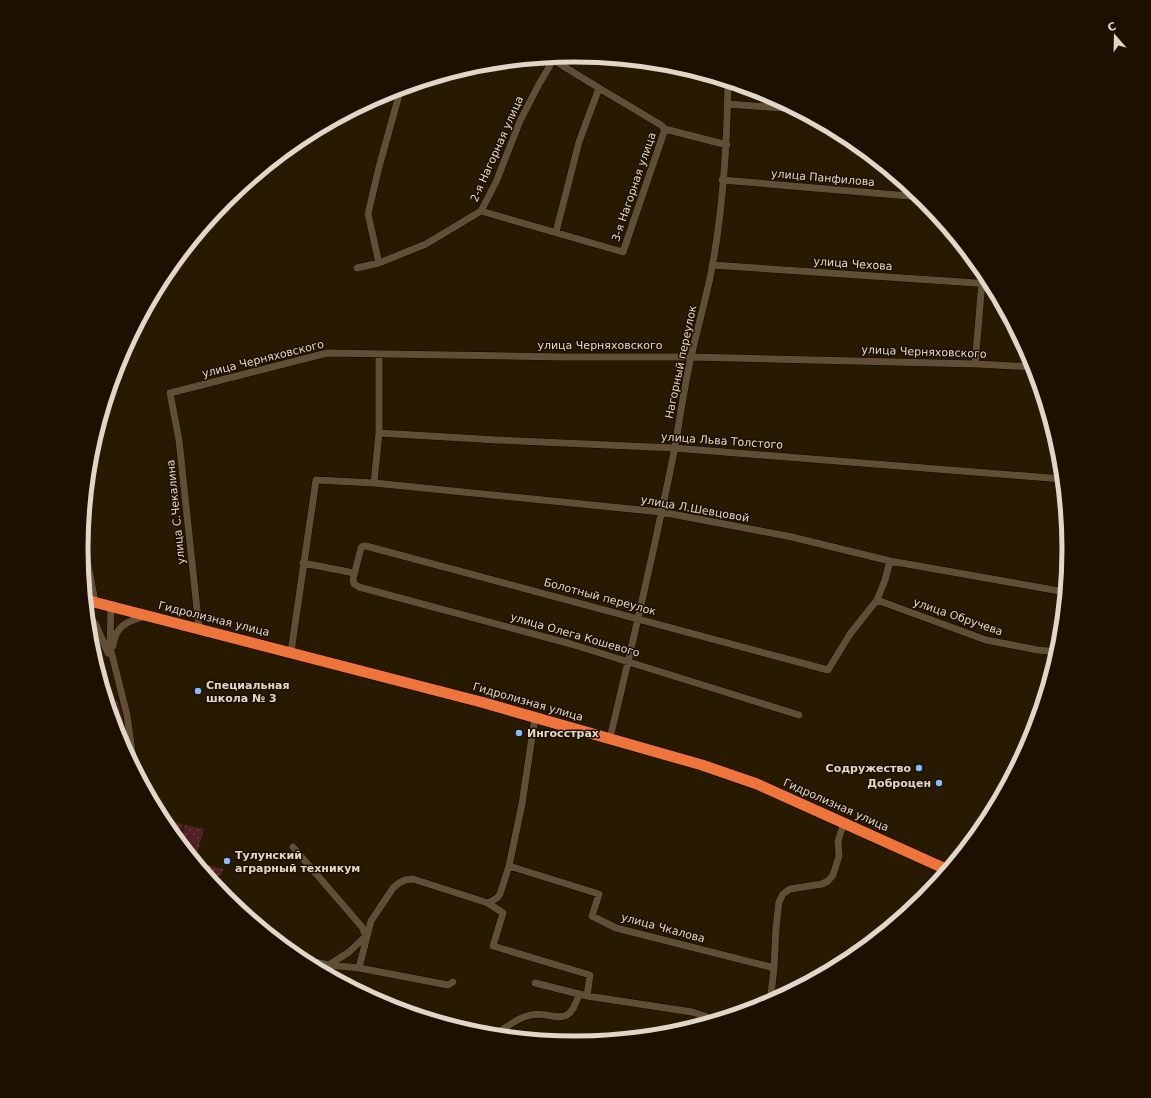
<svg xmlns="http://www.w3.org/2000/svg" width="1151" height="1098" font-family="'DejaVu Sans',sans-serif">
<defs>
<pattern id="grass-dots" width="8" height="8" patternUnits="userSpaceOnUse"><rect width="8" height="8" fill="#501f28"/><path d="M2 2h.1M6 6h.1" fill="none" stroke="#693f46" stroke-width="1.8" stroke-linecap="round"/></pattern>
</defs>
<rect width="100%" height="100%" fill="#281a01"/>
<path fill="url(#grass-dots)" d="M110,693v5l8,4 6,22 4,31 -9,-17 -13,-44z
M163,820l20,4 -5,15z
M185,825l19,4 -8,27 -5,-1 -5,-5 6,1 -3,-16 -4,13 -6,-7z
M196,862l27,7 -2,7 -17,-4z"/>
<path fill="#501f28" d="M189,835l8,2 -5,15 -6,-2 -1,-2z"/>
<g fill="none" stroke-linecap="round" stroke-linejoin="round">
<g stroke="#100500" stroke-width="8">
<path id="minor" d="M550,58l49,30 62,37 4,4 62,16
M727,104l68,5
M722,180l199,17
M481,211l142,41 42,-123
M556,232l23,-90 20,-54
M379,263l-11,-49 11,-47 22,-79
M712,265l279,19
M357,268l22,-5 47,-19 55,-33 15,-29 24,-61 19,-37 16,-27
M975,364l8,-94
M379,433l118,7 177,8 389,31
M374,483l5,-50v-79
M83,537l12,65
M303,563l51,10
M877,600l109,40 52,10 20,2
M111,607l-1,40 17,68 7,51
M88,614l8,11 12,28
M199,628l-20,-188 -9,-47 157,-40 236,4h128l286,7 57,3
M113,646c3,-21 13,-24 32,-30
M291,652l25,-172 58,3 287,29 131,25 98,24 175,31
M799,715l-228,-71 -212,-57 -5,-3 -1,-5 8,-31 2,-2h3l462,124 22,-36 27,-34 8,-20 5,-19
M610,738c22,-92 43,-183 62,-276 7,-35 11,-70 19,-105 6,-26 13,-52 19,-79 13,-64 17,-131 18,-197
M293,847l69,80 4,9
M509,866l90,28 -7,22 24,12 158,40
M488,903l9,-5 3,-4 9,-28 13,-62 13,-87
M300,959l29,6 30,3 89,17 5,-3
M329,965l20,-13 17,-16
M359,968l12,-47 22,-33 6,-5 6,-3 8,-1 75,24 15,10 -10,33 97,29 -3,21
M535,983l52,13 105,16 25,8
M770,1003l4,-35 2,-40 3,-26 4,-8 7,-5 32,-5 6,-3 5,-6 6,-19 -1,-15 6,-18
M491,1035c13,-4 21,-14 33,-18 27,-11 43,18 55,-23"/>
</g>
<g stroke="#100500" stroke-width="12">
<path id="highway" d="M86,600l395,102 221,63 55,19 191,86"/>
</g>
<use href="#minor" stroke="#604f35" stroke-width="7"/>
<use href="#highway" stroke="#ed753b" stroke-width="11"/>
</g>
<g fill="#81bdfa" stroke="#1e1000" stroke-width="1.5">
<circle cx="198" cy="691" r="4"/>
<circle cx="519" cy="733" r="4"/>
<circle cx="919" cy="768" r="4"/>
<circle cx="939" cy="783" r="4"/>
<circle cx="227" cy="861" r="4"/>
</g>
<g text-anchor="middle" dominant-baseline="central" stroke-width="3" stroke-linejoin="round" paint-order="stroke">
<g font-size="11" fill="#e0d7c8" stroke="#1e1000">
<text transform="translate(497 149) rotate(-66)">2-я Нагорная улица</text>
<text transform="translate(823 178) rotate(5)">улица Панфилова</text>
<text transform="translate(634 187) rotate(-71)">3-я Нагорная улица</text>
<text transform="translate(853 264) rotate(4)">улица Чехова</text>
<text x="600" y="345">улица Черняховского</text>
<text transform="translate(924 352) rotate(2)">улица Черняховского</text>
<text transform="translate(263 359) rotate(-14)">улица Черняховского</text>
<text transform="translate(681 362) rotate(-78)">Нагорный переулок</text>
<text transform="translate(722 441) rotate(4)">улица Льва Толстого</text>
<text transform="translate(695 509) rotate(10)">улица Л.Шевцовой</text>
<text transform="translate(176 512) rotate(-96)">улица С.Чекалина</text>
<text transform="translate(600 597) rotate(15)">Болотный переулок</text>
<text transform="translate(958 617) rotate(19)">улица Обручева</text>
<text transform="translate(214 619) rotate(14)">Гидролизная улица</text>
<text transform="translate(575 635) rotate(16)">улица Олега Кошевого</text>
<text transform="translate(528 702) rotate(16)">Гидролизная улица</text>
<text transform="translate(836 805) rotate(24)">Гидролизная улица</text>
<text transform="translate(663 928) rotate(15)">улица Чкалова</text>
</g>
<g font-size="11" font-weight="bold" fill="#e0d7c8" stroke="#1e1000" text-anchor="start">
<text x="206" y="685">Специальная<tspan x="206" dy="13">школа № 3</tspan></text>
<text x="527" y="733">Ингосстрах</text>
<text x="911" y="768" text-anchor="end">Содружество</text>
<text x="931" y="783" text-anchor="end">Доброцен</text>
<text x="235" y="855">Тулунский<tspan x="235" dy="13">аграрный техникум</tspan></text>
</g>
</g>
<path d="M0 0H1151V1098H0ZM88 549a487 487 0 1 1 974 0a487 487 0 1 1-974 0Z" fill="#1e1000" fill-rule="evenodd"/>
<path fill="none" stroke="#e0d7c8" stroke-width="5" d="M88 549a487 487 0 1 1 974 0a487 487 0 1 1-974 0Z"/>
<g transform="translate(1115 36) rotate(340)" stroke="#1e1000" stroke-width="3" paint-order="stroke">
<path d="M0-3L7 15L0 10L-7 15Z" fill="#e0d7c8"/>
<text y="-6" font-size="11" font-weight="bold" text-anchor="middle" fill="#e0d7c8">С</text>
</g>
</svg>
